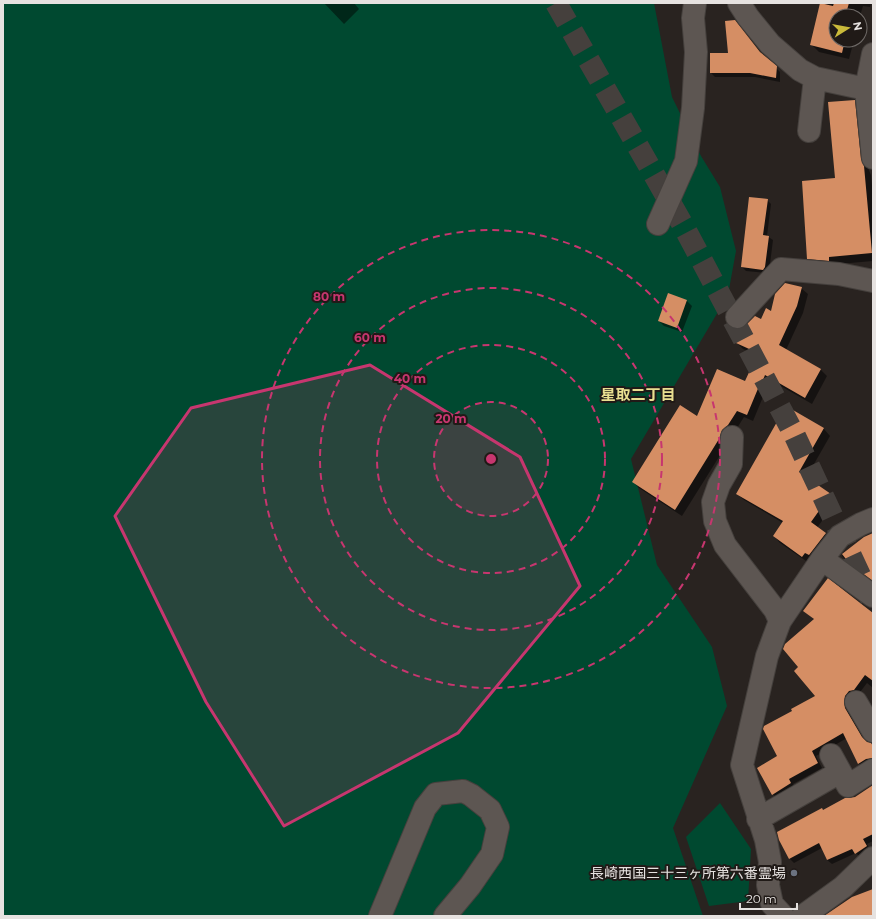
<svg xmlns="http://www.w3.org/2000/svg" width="876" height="919" font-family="Montserrat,'Noto Sans JP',sans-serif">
<rect width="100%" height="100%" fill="#292320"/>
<path fill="#004930" d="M3,3h651l18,94 29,59 19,31 16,64 -8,44 -97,164 26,106 55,82 15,59 -54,122 30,88h-700z
M720,803l31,46 -3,52 -39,5 -23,-69z"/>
<path fill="#0007" d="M324,3h30l5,6 -15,15z
M827,3h44l-1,4 -7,-1 -3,10h-24v24h18l-5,19 -30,-7 -8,-8z
M739,26l24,29 17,17v10l-25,-5h-40l-4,-4 18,-19z
M854,101l8,7 6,60 3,7 2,21v65l-57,5 -8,-8 28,-79z
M767,200l4,4 -4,32 6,4 -4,32 -2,1 -21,-2 -4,-4z
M801,288l7,6 -5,19 -17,37 35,20 6,6 -15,28 -40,-23 -2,5 -2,-1 -15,36 -9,-4 -62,99 -43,-28 -6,-6 65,-64 48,-36 12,-26 -15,-7 -6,-6 24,-23z
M668,294l19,7 5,5 -10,26 -18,-6 -5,-5z
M786,407l38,22 6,7 -24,42 24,16 6,7 -19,27 15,12 -23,23 -29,-20 -6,-7 9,-13 -39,-23 -7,-6z
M873,534v47l-18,-13 -6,-6h-2l-5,-6 2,-4z
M809,615h64v73l-6,-5 -19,25 2,6 16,29 7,3v18l-9,5 -5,-5 -12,-26 -31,18 6,12 -29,16 2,4 -17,11 -5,-5 5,-37 15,-45 23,-15 -16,-30 15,-47z
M873,786v55l-6,3 4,7 -10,7 -5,-5 -24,11 -5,-4 -5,-12 -28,15 -4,-4 -10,-19 43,-29 32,-14z"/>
<path fill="#d58e64" d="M820,3l13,3 1,-3h15l-2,7 5,1 -1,5h-15v24h9l-3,13 -32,-8z
M735,20l25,32 17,14 -1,12 -26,-5h-40v-20h18l-3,-32z
M855,100l6,59 3,7 8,87 -43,4v4l-22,-2 -5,-78 33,-3 -7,-76z
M749,197l19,2 -5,36 6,1 -4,31 -2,3 -22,-3z
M785,283l17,4 -5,19 -18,39 42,24 -16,29 -40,-23 -2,5 -1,-1 -15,36 -10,-4 -9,14 -6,5 -3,9 -44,71 -43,-28 48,-77 17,11 20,-47 28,12 13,-28 -22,-10 7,-15 12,-12 6,3 5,-11 5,3 4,-17z
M668,293l19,7 -10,28 -19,-7z
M786,406l38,22 -25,44 32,22 -20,28 15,11 -17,22 -4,-2 -3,4 -29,-21 10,-15 -47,-27z
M873,533v48l-24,-18 -7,-9 22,-17z
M828,578l45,35v68l-8,-6 -11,15 -5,1 -4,5 -1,6 1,6 17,29 5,5 4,1 2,3v12l-7,1 -8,5 -15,-31 -31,18 6,12 -29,16 2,4 -19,12 -15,-27 20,-12 -14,-27 1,-3 28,-15 -1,-2 24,-13 -21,-25 4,-4 -15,-18 2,-5 29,-25 -11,-8z
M873,785v49l-10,5 4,7 -12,8 -3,-5 -25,11 -8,-17 -30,16 -10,-19 -2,-8 45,-24 1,2 22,-12h4l6,-1z
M873,889v27h-49l28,-19z"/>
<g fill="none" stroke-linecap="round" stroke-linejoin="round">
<path stroke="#45403d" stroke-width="22" stroke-dasharray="22 11" stroke-linecap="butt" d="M556,3l128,224 111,209 76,163"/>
<g stroke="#45403d" stroke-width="24">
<path id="minor" d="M739,3l9,14 22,27 30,26 15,8 51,11
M873,54l-7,35 7,69
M809,131l6,-53
M658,224l28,-63 7,-53 3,-56 -3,-34 2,-15
M737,317l44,-48 58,5 34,7
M732,437l-1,27 -12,21 -6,17 2,19 10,24 50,65 5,11
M822,559l51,37
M856,702l17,29
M831,755l17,31 25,-16
M758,819l82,-47
M380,916l45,-108 11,-14 27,-3 8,4 19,15 8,17 -6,27 -22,32 -25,30
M783,916l-11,-12 -4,-19 2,-23 -4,-22 -24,-75 25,-109 13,-35 42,-62 18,-23 21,-12 12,-5
M803,916l40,-29 30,-29"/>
</g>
<use href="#minor" stroke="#5d5652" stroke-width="22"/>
</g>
<path fill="#c7366f" fill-opacity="0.2" stroke="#c7366f" stroke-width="3" stroke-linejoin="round" d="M370,365l150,92 60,129 -122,147 -174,93 -78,-124 -91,-186 76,-108z"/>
<circle cx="491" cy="459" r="57" fill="#c7366f" fill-opacity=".12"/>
<g fill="none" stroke="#c7366f" stroke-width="2" stroke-dasharray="7 5">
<circle cx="491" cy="459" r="57"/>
<circle cx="491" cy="459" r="114"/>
<circle cx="491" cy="459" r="171"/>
<circle cx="491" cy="459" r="229"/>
</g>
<circle fill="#6b7280" stroke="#201a17" stroke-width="1.5" cx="794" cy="873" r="4"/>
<g text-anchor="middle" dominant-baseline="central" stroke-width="4" stroke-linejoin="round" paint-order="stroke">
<g font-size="14" fill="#e6e2e0" stroke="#201a17" text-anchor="end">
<text x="786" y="873">長崎西国三十三ヶ所第六番霊場</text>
</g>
<g font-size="15" font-weight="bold" fill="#e9df90" stroke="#201a17">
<text x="638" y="394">星取二丁目</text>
</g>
</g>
<circle cx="491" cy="459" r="6" fill="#c7366f" stroke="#201a17" stroke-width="2"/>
<g font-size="12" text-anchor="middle" font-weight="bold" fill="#c7366f" stroke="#201a17" stroke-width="4" stroke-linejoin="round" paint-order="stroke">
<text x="329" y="301">80 m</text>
<text x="370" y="342">60 m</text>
<text x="410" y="383">40 m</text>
<text x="451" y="423">20 m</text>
</g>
<rect width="876" height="919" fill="none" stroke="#e6e2e0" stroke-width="8"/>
<g transform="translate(848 28) rotate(79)"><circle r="19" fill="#201a17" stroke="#6f6a67"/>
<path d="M0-3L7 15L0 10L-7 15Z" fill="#caba3a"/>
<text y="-6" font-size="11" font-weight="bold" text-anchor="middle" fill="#e6e2e0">N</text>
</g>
<path d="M740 903v6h57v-6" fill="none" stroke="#e6e2e0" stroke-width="2"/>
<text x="746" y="903" font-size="12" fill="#e6e2e0" stroke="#201a17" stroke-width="3" paint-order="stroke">20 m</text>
</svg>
